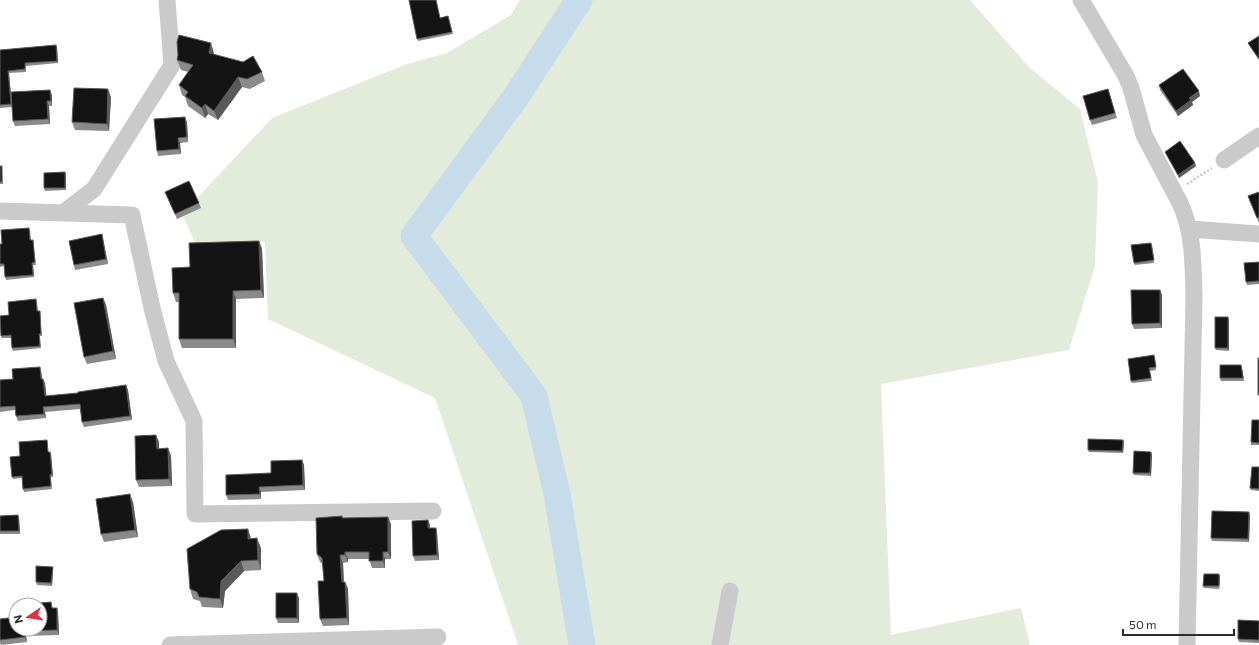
<svg xmlns="http://www.w3.org/2000/svg" width="1259" height="645" font-family="Commissioner,sans-serif">
<rect width="100%" height="100%" fill="#fff"/>
<path fill="#e3ebdb" d="M520,0h450l59,67 51,42 18,73 -3,84 -26,84 -188,34 10,251 130,-27 9,37h-512l-83,-247 -167,-79 -3,-77 -69,3 -14,-31 90,-96 135,-54 40,-11 64,-38z"/>
<g fill="none" stroke-linecap="round" stroke-linejoin="round">
<path stroke="#c7dceb" stroke-width="27" d="M579,0l-64,98 -101,138 120,160 23,98 25,151"/>
<path stroke="#cacaca" stroke-width="2.5" stroke-dasharray="2 2" stroke-linecap="butt" d="M1187,184l25,-16"/>
<path stroke="#cacaca" stroke-width="17" d="M1081,0l45,76 5,12 13,47 36,68c14,30 13,62 14,94l-7,348
M1224,160l35,-24
M0,211l132,4 20,93 14,53 28,60 1,93 238,-3
M63,213l31,-24 78,-124 -5,-65
M1189,229l70,5
M170,645l268,-8
M720,645l10,-54"/>
</g>
<path fill="#8a8a8a" d="M409,0h27l4,18 8,-2 5,18 -35,7z
M1259,36v24l-10,-15 -1,-2z
M56,45l1,2 1,16 -32,3v6l-17,1 3,34 -12,1v-58z
M214,53v1l48,18 3,9 -15,8 -8,-2 -24,33 -10,-6 -3,4 -17,-12 -3,-9 -3,-2 -3,-10 9,-13 -7,-2 -4,-10z
M1159,85l41,11 -8,6 1,3 -15,11 -18,-26z
M1108,89l9,29 -25,7 -2,-5z
M52,95v11h-3l1,18 -35,2 -2,-5z
M111,97l-2,34 -34,-1 -3,-8z
M187,122l1,20 -8,1 1,11 -23,2 -1,-5z
M1165,152l31,14 -17,12z
M0,166h2v3l1,15h-3z
M66,175v15l-21,1 -1,-3z
M165,192l34,11 2,5 -24,11z
M1259,192v31l-11,-27z
M30,230l1,10h2v2l3,23h-3l1,12 -28,3 -1,-3 -1,-11 -4,1v-23h2z
M102,234l6,30 -33,6 -1,-5z
M259,241l3,8 2,49 -28,1v49h-54l-3,-9v-37h-3l-3,-9 17,-26z
M1152,245l2,18 -19,2 -1,-2z
M1259,262v22l-12,1 -1,-3z
M1160,290l2,5v33l-28,1 -2,-5z
M103,298l3,7 10,54 -29,5 -3,-7z
M37,302l1,9 2,3 2,22h-2l1,12 -28,3 -1,-3 -1,-10h-9l-1,-2 8,-21z
M1229,320v31l-13,-1 -1,-2z
M1155,358l1,12 -6,1 2,10 -20,2 -1,-2z
M1242,368l2,13h-23l-1,-3z
M41,371l1,8h1l2,4 1,13 32,-3 48,-8 2,5 4,30 -48,7 -2,-5 -2,-13 -35,3 1,6 -28,3 -2,-5 -1,-6 -15,2v-32l13,-1z
M1259,420v25h-8v-3z
M156,435l3,7v7l9,-1 3,8 1,30 -33,1 -3,-7z
M1123,440l1,2 -1,11 -34,-1 -1,-2z
M47,442l1,10h2l1,2 2,23h-2l1,12 -28,3 -1,-3 -1,-11 -9,1 -1,-2 8,-21z
M1151,452l1,3 -1,21 -17,-1 -1,-2z
M302,460l2,5 1,25 -44,2v7l-33,1 -2,-5 45,-22z
M1259,467v24l-8,-1 -1,-2z
M133,502l5,35 -34,5 -3,-8z
M18,515l1,3 1,16h-20v-18z
M1250,515l-1,27 -37,-1 -1,-3z
M342,516l1,2 48,6v35h-6v9h-13l-3,-9h-21v3l-5,1 1,19h1l3,7 1,36 -26,1 -3,-7 4,-38 -1,-17 -3,-2 -3,-8z
M428,520l2,5v3h6l1,5 2,27 -24,1 -2,-5z
M251,539l10,9v22l-17,1 -19,20 -2,17 -21,-1 -2,-6 -7,-2 -3,-10z
M53,567v3l-1,16 -15,-1 -1,-3z
M1220,577l-1,12 -15,-1 -1,-2z
M299,598v25h-21l-2,-5z
M53,607v1h4l1,5 1,22 -33,1 1,6 -26,3 -1,-2v-24l16,10z
M1259,621v22l-20,-1 -1,-3z"/>
<path fill="#5a5a5a" d="M211,43l3,10 -2,9 -3,-9z
M56,45l1,2 1,16 -1,-2z
M8,71l1,2 3,34 -1,-3z
M238,77l4,10 -24,33 -4,-9z
M108,89l3,8 -2,34 -2,-7z
M50,90l2,5v11l-1,-5z
M1199,91l1,5 -8,6 1,3 -15,11 -2,-5 13,-13z
M47,101l2,5 1,18 -2,-5z
M205,104l3,10 -3,4 -3,-10z
M185,117l2,5 1,20 -1,-5z
M178,138l2,5 1,11 -2,-5z
M1195,163l1,3 -17,12 -1,-3z
M65,172l1,3v15l-1,-2z
M102,234l6,30 -2,-5z
M259,241l3,8 2,49 -3,-8z
M32,263l1,2 1,12 -1,-2z
M1160,290l2,5v33l-2,-5z
M233,291l3,8v49l-3,-9z
M103,298l3,7 10,54 -3,-8z
M1228,317l1,3v31l-1,-3z
M1241,365l1,3 2,13 -1,-3z
M40,367l1,4 2,12 -2,-4z
M43,379l2,4 2,17 -2,-4z
M126,385l2,5 4,30 -2,-4z
M43,407l2,5 1,6 -2,-4z
M156,435l3,7v14l-2,-7z
M1123,440l1,2 -1,11 -1,-2z
M168,448l3,8 1,30 -3,-7z
M50,452l1,2 2,23 -1,-3z
M1151,452l1,3 -1,21 -1,-3z
M302,460l2,5 1,25 -2,-5z
M259,487l2,5v7l-1,-5z
M130,494l3,8 5,35 -3,-7z
M1249,512l1,3 -1,27 -1,-3z
M18,515l1,3 1,16 -1,-3z
M388,517l3,7v35l-3,-7z
M428,520l2,5v8l-2,-5z
M436,528l1,5 2,27 -2,-5z
M248,529l3,9 -3,1z
M257,538l4,10v22l-3,-10z
M345,552l3,7v3l-3,-7z
M383,552l2,7v9l-2,-7z
M340,555l3,8 1,26 -2,-7z
M241,561l3,10 -19,20 -2,17 -3,-9 1,-18z
M53,567v3l-1,16 -1,-3z
M1219,574l1,3 -1,12z
M345,582l3,7 1,36 -2,-7z
M297,593l2,5v25l-2,-5z
M57,608l1,5 1,22 -2,-5z
M24,631l2,5 1,6 -2,-5z"/>
<path fill="#141414" stroke="#5a5a5a" d="M409,0h27l4,18 8,-2 4,16 -35,7z
M179,35l32,8 -2,10 34,9 10,-6 9,16 -15,7 -9,-2 -24,34 -9,-7 -3,4 -17,-12 3,-4 -9,-7 14,-20 -16,-5 1,-5 -1,-13z
M1259,36v23l-11,-16z
M56,45l1,16 -32,2v6l-17,2 3,33 -11,1v-55z
M1183,69l16,22 -10,7 2,2 -15,11 -17,-26z
M74,88l34,1 -1,35 -35,-2z
M1108,89l7,24 -25,7 -7,-24z
M50,90l1,11h-4l1,18 -35,2 -2,-29z
M185,117l2,20 -9,1 1,11 -22,2 -3,-32z
M1180,141l15,22 -17,12 -13,-23z
M0,166h2v16h-2z
M65,172v16h-21v-15z
M189,181l10,22 -24,11 -10,-22z
M1259,192v25l-2,1 -9,-22z
M29,228l1,12h3l2,22 -3,1 1,12 -28,2 -1,-13h-4v-20h2l-1,-14z
M102,234l4,25 -32,6 -5,-24z
M259,241l2,49 -28,1v48h-54v-46h-6l-1,-25 18,-1 -1,-24z
M1151,243l3,17 -20,3 -3,-18z
M1259,262v19l-13,1 -2,-19z
M1131,290h29v33l-28,1z
M103,298l10,53 -29,6 -10,-54z
M36,299l1,12h3l1,23h-2l1,12 -28,2 -1,-13 -10,1 -1,-20 9,-1 -1,-13z
M1215,317h13v31h-13z
M1154,355l2,12 -7,1 2,10 -20,3 -3,-22z
M1258,358h1v37h-1z
M1220,365h21l2,13h-23z
M40,367l1,12h2l2,17 33,-3v-1l48,-7 4,31 -48,6 -2,-18 -37,3 1,7 -28,2 -1,-10 -15,1v-27l13,-1 -1,-10z
M1252,420h7v23l-8,-1z
M156,435l1,14 11,-1 1,31 -33,1 -1,-44z
M1088,439l35,1 -1,11 -34,-1z
M47,440l1,12h2l2,22 -2,1 1,11 -28,3 -1,-13 -10,1 -2,-20 10,-1 -1,-14z
M1134,451l17,1 -1,21h-17z
M302,460l1,25 -44,2 1,7 -34,1v-20l45,-2v-12z
M1252,467h7v22l-9,-1z
M130,494l5,36 -34,4 -5,-35z
M1212,511l37,1 -1,27 -37,-1z
M18,515l1,16h-19v-15z
M342,516v2l46,-1v35h-5v9h-14v-9h-24v3h-5l2,27h3l2,36 -27,1 -2,-38h6l-2,-23 -5,-4 -1,-36z
M428,520v8h8l1,27 -24,1 -1,-35z
M248,529v10l9,-1 1,22 -17,1 -20,20 -1,18 -21,-2 -2,-5 -7,-3 -3,-40 34,-19z
M36,566l17,1 -2,16 -15,-1z
M1204,574h15v12h-16z
M276,593h21v25h-21z
M51,602l1,6h5v22l-33,1 1,6 -25,3v-21l16,-2v12h24l-1,-26z
M1238,620l21,1v19l-21,-1z"/>
<g transform="translate(28 617) rotate(257)"><circle r="19" fill="#ffffff" stroke="#ababab"/>
<path d="M0-3L7 15L0 10L-7 15Z" fill="#e3313b"/>
<text y="-6" font-size="11" font-weight="bold" text-anchor="middle" fill="#2d2d2d">N</text>
</g>
<path d="M1123 629v6h111v-6" fill="none" stroke="#2d2d2d" stroke-width="2"/>
<text x="1129" y="629" font-size="12" fill="#2d2d2d" stroke="#ffffff" stroke-width="3" paint-order="stroke">50 m</text>
</svg>
